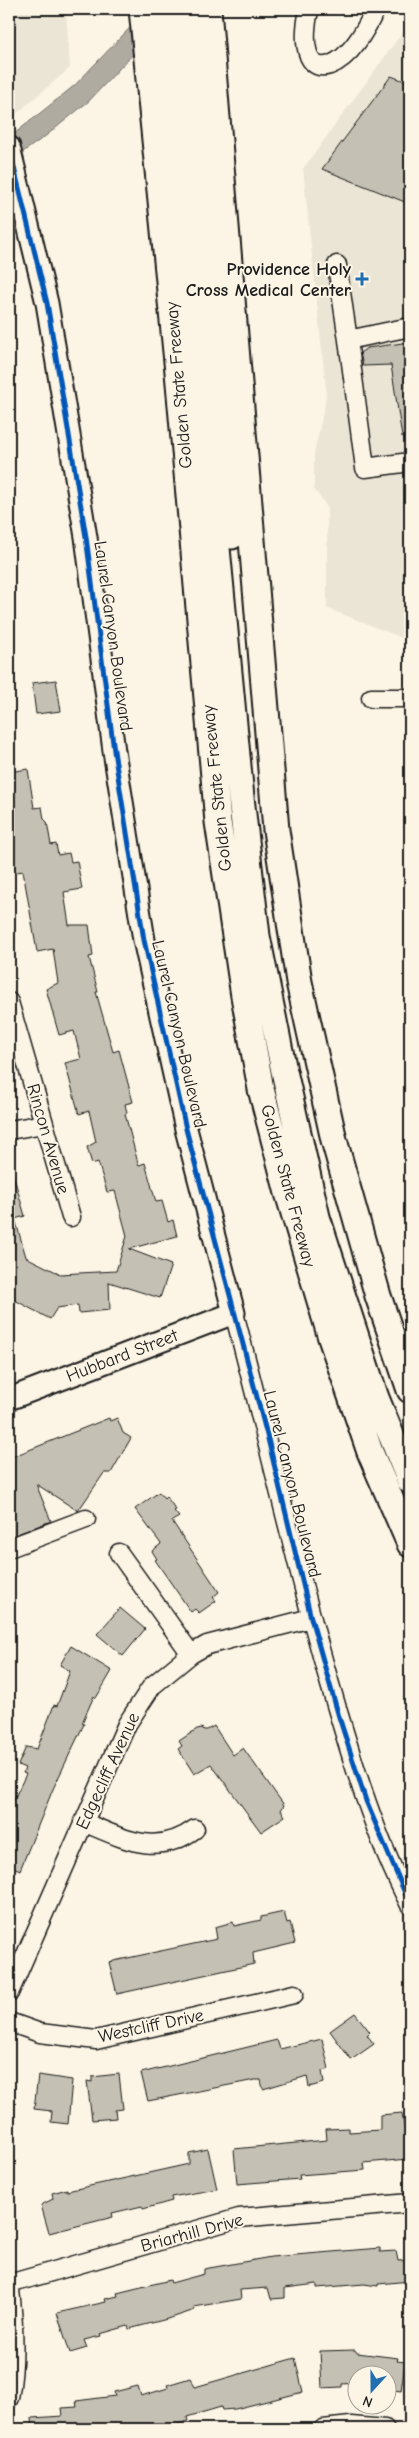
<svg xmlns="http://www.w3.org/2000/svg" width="419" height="2438" font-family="'Comic Neue',sans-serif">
<rect width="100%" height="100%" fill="#fcf5e5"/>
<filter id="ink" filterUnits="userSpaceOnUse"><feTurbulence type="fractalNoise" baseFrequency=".02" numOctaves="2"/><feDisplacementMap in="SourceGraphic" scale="10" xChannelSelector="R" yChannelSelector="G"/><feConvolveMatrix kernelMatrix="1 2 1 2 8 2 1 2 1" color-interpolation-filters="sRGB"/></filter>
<g filter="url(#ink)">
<path fill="#ebe5d6" d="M9,9h57l4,59 -61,52z
M410,22v619l-83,-33v-101l-13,-18v-36l11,-49 1,-15 -23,-220z"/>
<path fill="#b0aba1" stroke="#75726c" d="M145,12l20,8 -76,81 -42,34 -38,27v-24l66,-53z"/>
<path fill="#c4c0b3" stroke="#1c1c1c" d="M391,76l19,7v121l-88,-35z
M410,342v94l-8,1 -11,-72 -28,1 -3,-13 7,-5z
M56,680l5,31 -25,3 -4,-31z
M28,769l6,39 8,-1 2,12 3,3 4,23 5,-1 2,11 11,-2 2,9 6,-1 5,28 -18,3 5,33h20l4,31 -4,1 9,35h-2l17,60 6,-2 14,52 -8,2 2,9 -2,1 13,49 1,2 6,-2 11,39 6,-1 6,21 5,-2 4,16 -48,13 42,16 -11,33 -51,-16 1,28 -31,3 -1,-8 -21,3 -7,11 -41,-22v-122l4,-1 12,42 -10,3 11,38 34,17 56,-3 11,-35 -12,-45 -8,1 -9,-30 -6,2 -5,-17 9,-5 -7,-31 -10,3 -14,-51 16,-4 -7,-28 -15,4 -13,-46 12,-6 -5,-34 -16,3 -14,-81 -11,2 -3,-23v-78z
M109,1418l1,3 7,-3 6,15 8,5 -20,35h-7l-26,38 -42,-27 15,37 -42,16v-79z
M159,1492l5,6 2,-2 10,14 -2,1 5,6 -7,4 47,71 -6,5 3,4 -17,12 -4,-4 -4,3 -36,-52 2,-1 -5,-8 9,-7 -26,-35z
M120,1608l25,21 -22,27 -26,-22z
M71,1646l41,25 -16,27 -2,-2 -12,27 2,1 -31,65 -33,81 -11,-5v-55l17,-36 -3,-1 2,-5 -7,-3 8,-18 11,2 17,-44 3,1 13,-35 -10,-6z
M214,1726l19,29 10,-7 41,57 -3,5 4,6 -24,16 -50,-68 -17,10 -16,-25 4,-3 -3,-5 18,-12 5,-1 2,2h3z
M284,1912l3,11 3,-1 5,21 -42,10 1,11 -137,30 -8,-32 108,-23 -2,-12 18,-5 1,4 27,-6v-3z
M355,2013l15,19 -3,3 7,9 -23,16 -21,-29z
M322,2039l7,30 -7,2 2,12 -15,4 -2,-11 -44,13 -2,-9h-6l-107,21 -7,-28 136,-33 3,9z
M119,2074l4,35 -8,1 1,8 -24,2 -5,-39 5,1v-5z
M38,2075l34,5 -4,44 -17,-2 1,-11 -18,-2z
M402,2113l7,46 -45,4 1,7 -66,5 1,4 -63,5 -3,-35 93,-9 -1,-11 23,-1v4l31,-2v-15z
M208,2149l9,40 -46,8 1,4 -29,8 -1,-3 -30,7 1,4 -64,16 -8,-28 12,-6 -1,-6 15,-4v2l122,-27v-11z
M380,2248v4l16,-1 2,10 12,-1v21l-32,3v2l-14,-2 -47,4v-4l-32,4v10l-14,1 -3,-11 -28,2 1,9 -47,8 1,3 -24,8 -42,11 -1,-3 -28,8 1,2 -17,4 3,8 -17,5 -13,-40 49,-11 -1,-3 13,-3 -1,-3 53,-13 1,3 33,-9v-5l67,-12z
M355,2350l2,3 41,5 -1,3 8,1 -4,29 -15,-2v-13h-30v7l-14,1v3l-20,1 -2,-37z
M295,2358l8,34 -68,17 -13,1 -1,-3 -34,10 1,4 -28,8h-127l-1,-11 31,-2 -1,-8 15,-1 -1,-6 39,-5 -1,-4 24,-6 3,10 27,-8 -1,-3 23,-7 5,9z"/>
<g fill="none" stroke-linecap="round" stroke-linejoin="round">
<g stroke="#1c1c1c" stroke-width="21">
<path id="minor" d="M310,9c-6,15 -10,66 20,56 22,-8 36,-37 46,-56
M337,265l11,75 62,-13
M348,340l17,128 45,-6
M371,698h39
M9,1002l62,215
M9,1130l35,-6
M234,1313c33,123 60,246 95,368 22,76 45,154 81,224
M9,1548l77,-29
M119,1553l72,101
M83,1822c39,16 73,36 112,7
M9,1993l118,-269 25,-38 39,-32 16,-9 104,-27
M9,2022l31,11 56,7 198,-46
M9,2282c5,38 7,79 0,116
M9,2284l230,-66 171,-15
M323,2429l28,-3 34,3"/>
</g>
<g stroke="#1c1c1c" stroke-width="25">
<path id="major" d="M9,147l38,156 39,234 28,214 30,189 42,189 48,184 -225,86"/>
</g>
<g stroke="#1c1c1c" stroke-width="29">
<path id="highway" d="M142,9l36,363 40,450 26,174 17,93 27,104 43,145 39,114 40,92
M165,9l76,788 16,139 27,135 33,146 59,181 34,83
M189,9l43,527
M208,9l68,821 23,152 35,158 44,156 32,94"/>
</g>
<use href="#minor" stroke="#fcf5e5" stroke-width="18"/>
<use href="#major" stroke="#fcf5e5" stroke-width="21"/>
<use href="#highway" stroke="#fcf5e5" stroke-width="25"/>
<g stroke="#fcf5e5" stroke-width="8">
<path id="cycleway" d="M9,147l38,156 39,234 28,214 30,189 42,189 82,310 43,179 28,99 27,84 44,104"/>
</g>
<use href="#cycleway" stroke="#0057b8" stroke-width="5"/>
</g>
</g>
<path fill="#1f6fb2" stroke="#fcf5e5" stroke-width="2" d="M359.5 271.5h5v5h5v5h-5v5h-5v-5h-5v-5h5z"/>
<g text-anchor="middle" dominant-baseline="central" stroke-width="4" stroke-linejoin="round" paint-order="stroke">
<g font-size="18" font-weight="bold" fill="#1c1c1c" stroke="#fcf5e5" text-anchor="end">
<text x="351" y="269">Providence Holy<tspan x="351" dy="21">Cross Medical Center</tspan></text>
</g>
<g font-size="18" fill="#1c1c1c" stroke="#fcf5e5">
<text transform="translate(179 385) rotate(-95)">Golden State Freeway</text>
<text transform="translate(113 636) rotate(82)">Laurel Canyon Boulevard</text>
<text transform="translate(217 788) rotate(-96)">Golden State Freeway</text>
<text transform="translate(179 1034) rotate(77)">Laurel Canyon Boulevard</text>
<text transform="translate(48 1139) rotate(74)">Rincon Avenue</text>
<text transform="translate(288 1186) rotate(75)">Golden State Freeway</text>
<text transform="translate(122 1356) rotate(-21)">Hubbard Street</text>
<text transform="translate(292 1484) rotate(76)">Laurel Canyon Boulevard</text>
<text transform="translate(108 1771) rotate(-65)">Edgecliff Avenue</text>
<text transform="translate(151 2026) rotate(-12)">Westcliff Drive</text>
<text transform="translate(192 2233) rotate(-15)">Briarhill Drive</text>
</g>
</g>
<rect width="419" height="2438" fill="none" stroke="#fcf5e5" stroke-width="30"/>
<rect x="15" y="15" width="389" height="2408" fill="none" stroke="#1c1c1c" stroke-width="2" filter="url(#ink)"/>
<g transform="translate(372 2390) rotate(201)"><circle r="24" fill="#fcf5e5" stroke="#a29e95"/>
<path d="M0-4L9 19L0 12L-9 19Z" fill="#1f6fb2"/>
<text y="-8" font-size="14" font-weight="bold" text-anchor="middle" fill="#1c1c1c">N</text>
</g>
</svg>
